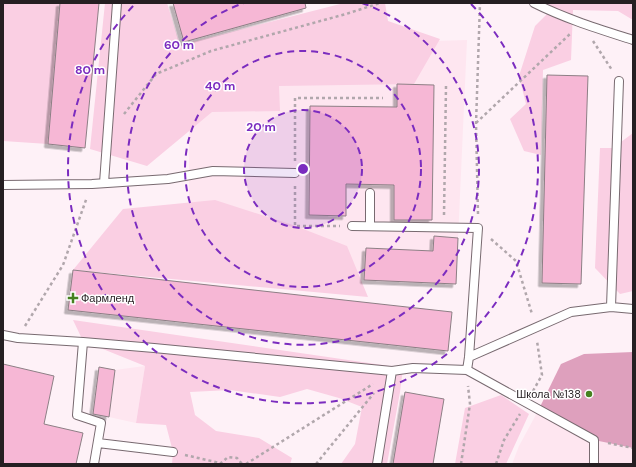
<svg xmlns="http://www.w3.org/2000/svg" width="636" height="467" font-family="'DM Sans',sans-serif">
<defs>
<filter id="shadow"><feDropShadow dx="-3.5" dy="3.5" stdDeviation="0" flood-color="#0004"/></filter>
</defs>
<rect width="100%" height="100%" fill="#fef1f7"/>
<path fill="#fee6f0" d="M467,40l-11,244 -92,-4 -175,-10v-199l87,-25z
M561,364l72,15v85h-121l7,-18 20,-37z
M145,366l-9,57 -27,-6 6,-47z"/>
<path fill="#facfe3" d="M3,3h57l-12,141 -45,-3z
M105,3h62l13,42 164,-42h41l3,18 52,18 -26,45 -135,2 1,25 -68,1 -65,54 -57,-17z
M542,3h91v17l-15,-9 -45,-1 -2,50 -28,10 -2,85 -17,-4 -14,-32 16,-15 -7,-28 16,-50 12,-12z
M633,133v158l-13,3 -25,-26 5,-120h13z
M215,200l78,25 54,21 21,51 -295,-27 50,-61z
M73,320l330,48 -3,24 -13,72h-46l14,-20 7,-37 -23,-9 -32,-9 -27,8 -50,-7 -40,2 5,23 21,16 43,7 33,20 -2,6h-118l1,-12 -7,-27 -30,-2 9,-57 -62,-25z
M501,395l28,19 -23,50h-51l10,-56z"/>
<path fill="#dea0bd" d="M633,352v96l-39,-8 -55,-31 22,-45 23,-10z"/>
<path fill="#f6b7d5" stroke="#8d7f85" filter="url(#shadow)" d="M60,3h39l-14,145 -37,-4z
M173,3h132l1,5 -122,34z
M547,75l41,1 -7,208 -39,-1z
M397,84l37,1 -2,135h-38v-35l-48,-1v32l-37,-1 1,-109 87,1z
M434,236l24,2 -2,46 -92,-4 2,-32 67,3z
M73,270l379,42 -4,39 -380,-41z
M3,364l51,12 -10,48 39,9 -7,31h-73z
M99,367l16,3 -6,47 -16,-3z
M405,392l39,7 -11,65h-40z"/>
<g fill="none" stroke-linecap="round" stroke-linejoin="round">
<g stroke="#786a70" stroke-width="10">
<path id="lane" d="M534,3c32,16 65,26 99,37
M104,183l13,-180
M3,185l89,-1 76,-5 45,-8 82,2
M352,226l126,2 -9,129 -2,13 127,70v24
M370,226v-33
M611,307l8,-226
M3,335l15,3 65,4 71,6 238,23 21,-3 54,2
M83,342l-6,73 24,8 -7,41
M469,357l102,-45 40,-5 22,2
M98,443l75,9
M377,464l15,-93"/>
</g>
<path stroke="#b1a7ac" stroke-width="2.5" stroke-dasharray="3 3" stroke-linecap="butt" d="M593,41l19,29
M124,114l32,-40 55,-23 135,-37 34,-11
M476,123l95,-90
M295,161v-63h88
M295,186v40h45
M478,214l-2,-90 4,-121
M444,215l2,-129
M491,239l25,22 16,53
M25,326l38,-61 24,-68
M533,391l9,-16 -5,-34
M608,443l25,5
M185,455l35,8
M220,464l8,-7 9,1 5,6
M246,464l127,-80
M316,464l58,-71
M461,464l9,-60 -2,-18
M496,464l8,-24 16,-26"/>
<use href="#lane" stroke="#fff" stroke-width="8"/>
</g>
<circle cx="303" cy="169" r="59" fill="#7b2cbf" fill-opacity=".12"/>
<g fill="none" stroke="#7b2cbf" stroke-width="2" stroke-dasharray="7 5">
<circle cx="303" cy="169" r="59"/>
<circle cx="303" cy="169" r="118"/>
<path d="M362 3A176 176 0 1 1 244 3"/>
<path d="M471 4A235 235 0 1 1 135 4"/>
</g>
<g fill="#45811f" stroke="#fff" stroke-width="1.5">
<path d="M71 292h4v4h4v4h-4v4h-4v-4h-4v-4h4z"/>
<circle cx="589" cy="394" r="4"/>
</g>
<g text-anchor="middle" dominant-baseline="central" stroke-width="3" stroke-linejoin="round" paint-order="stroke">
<g font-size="11" fill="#251f22" stroke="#fff" text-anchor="start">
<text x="81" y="298">Фармленд</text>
<text x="581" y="394" text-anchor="end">Школа №138</text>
</g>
</g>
<circle cx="303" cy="169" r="6" fill="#7b2cbf" stroke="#fff" stroke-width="2"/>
<g font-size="12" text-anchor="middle" font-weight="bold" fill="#7b2cbf" stroke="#fff" stroke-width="3" stroke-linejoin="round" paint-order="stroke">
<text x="179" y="49">60 m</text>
<text x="90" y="74">80 m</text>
<text x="220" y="90">40 m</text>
<text x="261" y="131">20 m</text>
</g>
<rect width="636" height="467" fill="none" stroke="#251f22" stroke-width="8"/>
</svg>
